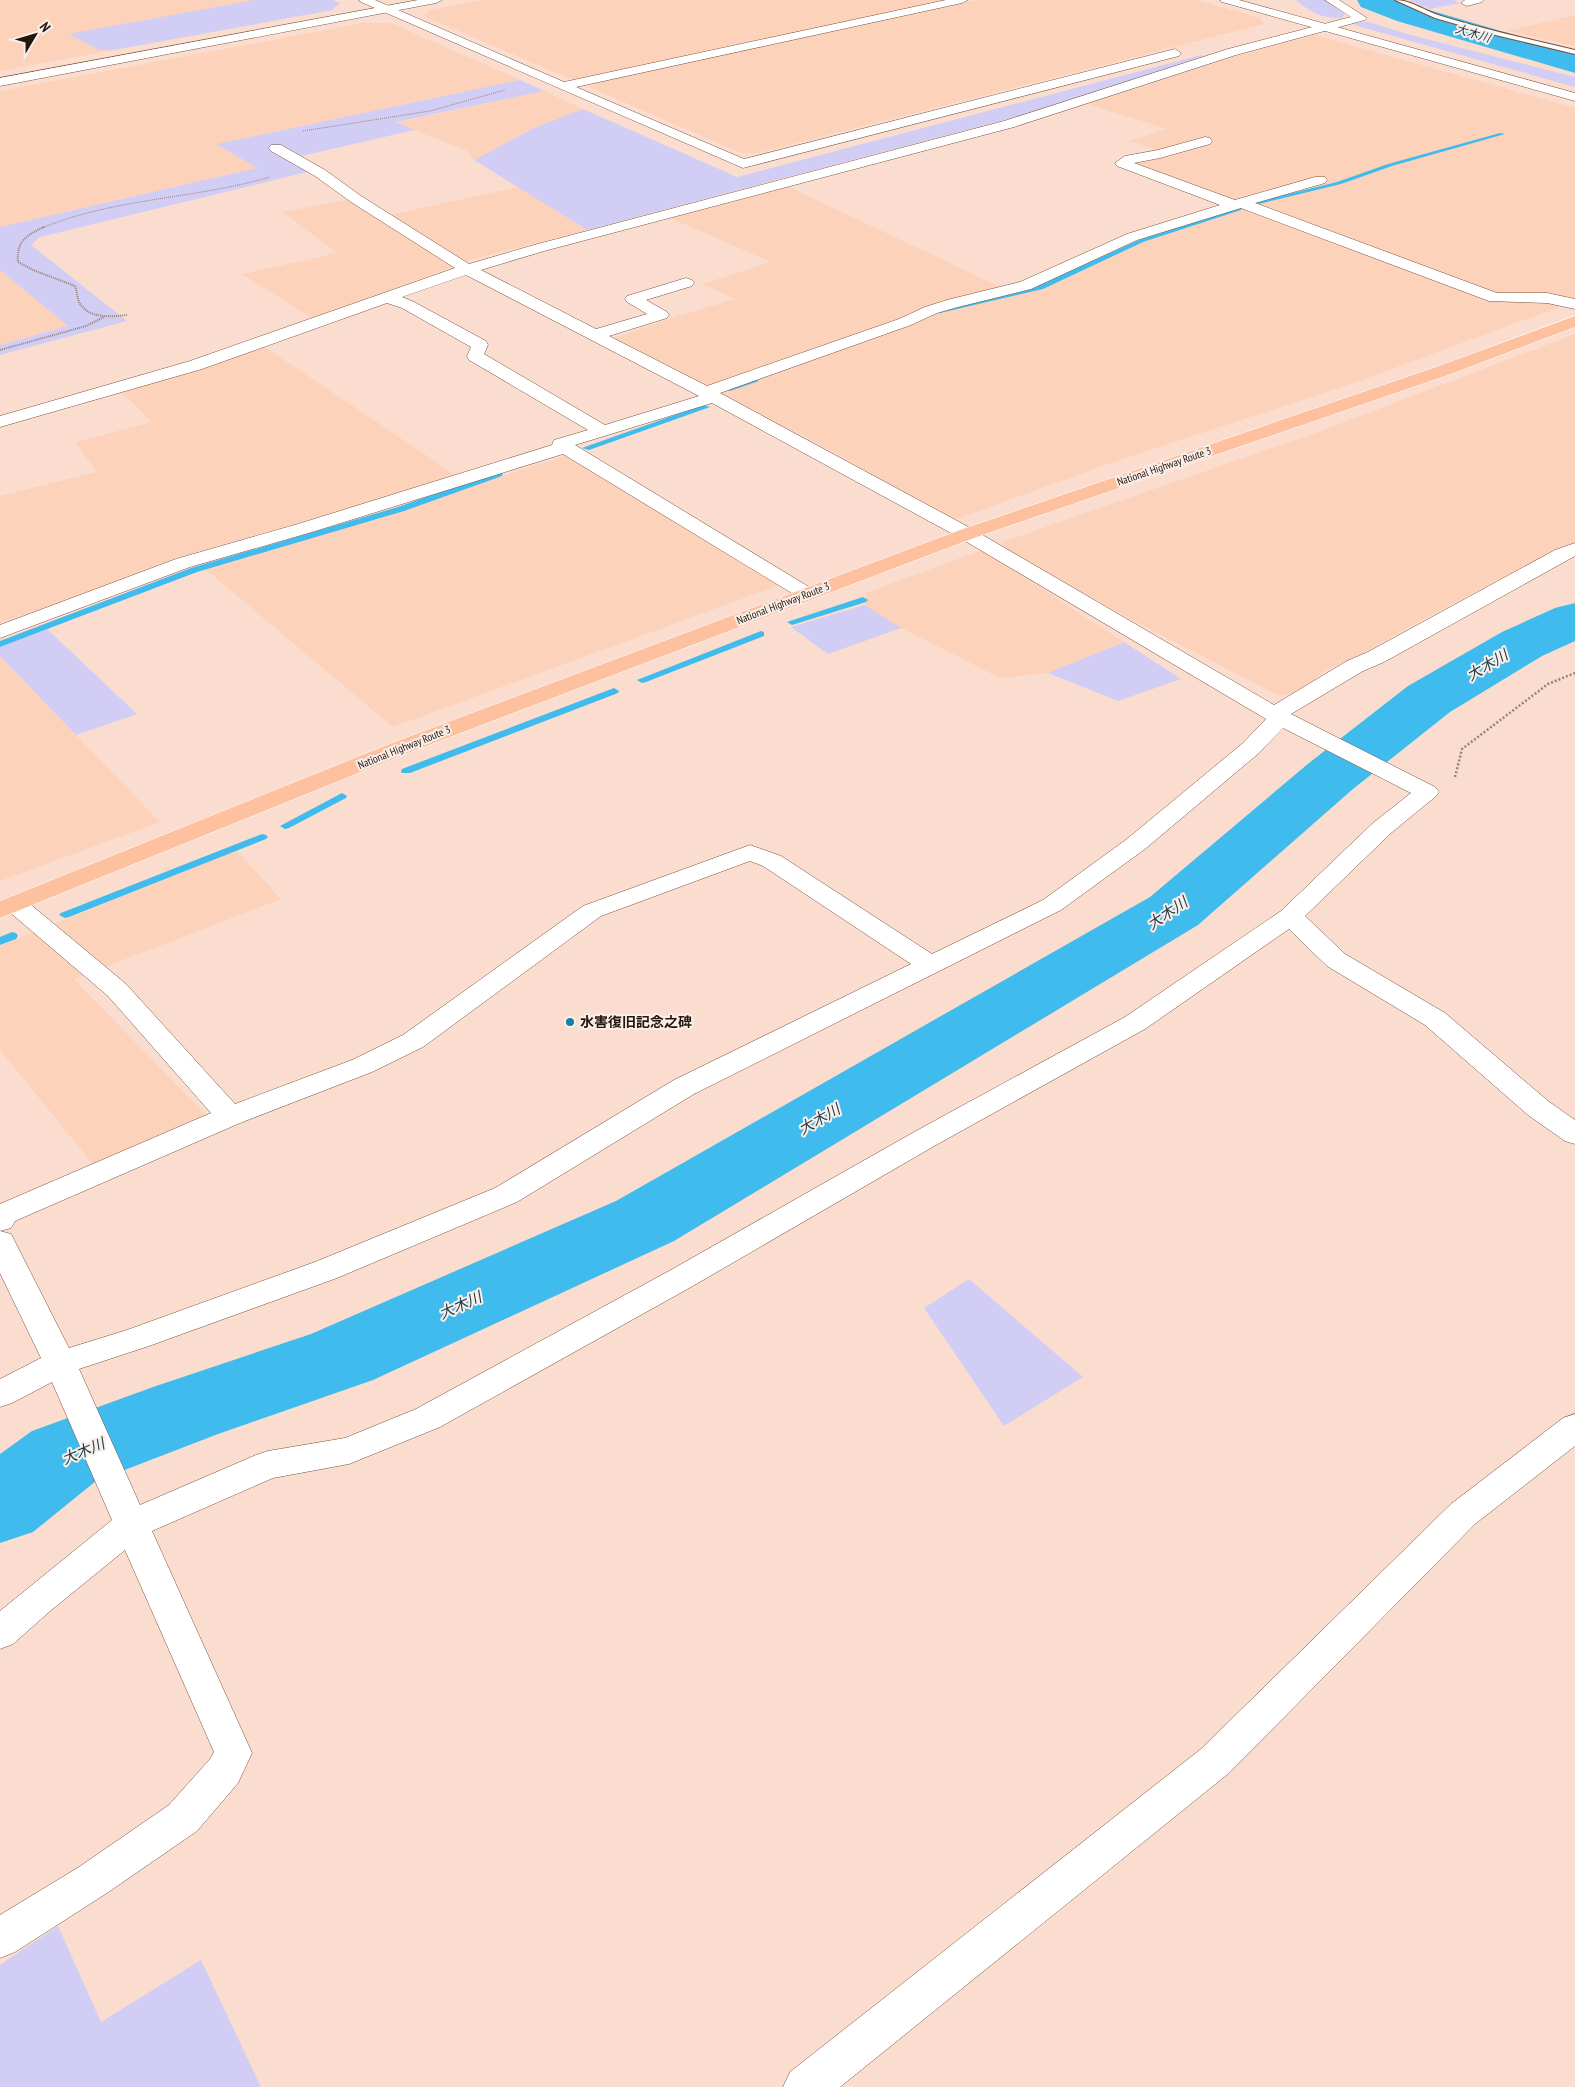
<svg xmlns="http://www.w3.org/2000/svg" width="1575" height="2087" font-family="'PT Sans Narrow','Noto Sans JP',sans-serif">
<rect width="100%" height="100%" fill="#faddcf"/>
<path fill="#fdd2bb" d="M0,0h333l7,3 -8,7 -332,61z
M483,0h462l-365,79 -12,-1 -144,-62 5,-6z
M978,0h219l63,18 4,6 -506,129h-17l-152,-66 6,-4z
M1575,15v31l-68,-15z
M363,23h28l129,57 -302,64 40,24 -258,59v-136z
M1315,35l260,73v193l-221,82 -249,82 -151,55 -133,-75 -207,-107 64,-22 57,-17 -33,-15 69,-22 -103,-45 119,-31 226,107 22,-7 102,-45 101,-33 -102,-42 6,-7 32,-3 -44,-15 37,-12 -80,-25 131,-43z
M544,91l39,18 -49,19 -60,32 -8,-10 -71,-27z
M518,187l69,43 -114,29 -160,60 -71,-45 95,-21 -54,-41 68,-13 25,19z
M0,270l69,56 -69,19z
M1575,334v209l-23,9 -149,78 -37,22 -40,18 -23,19 -10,5 -15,1 -146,-75 -126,-70 -4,-8 319,-111z
M265,347l192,129 -284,83 -105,41 -68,23v-127l96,-24 -20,-30 76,-20 -31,-30z
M565,456l215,129 -387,142 -188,-158 201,-59 67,-25z
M982,550l142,92 -76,31 -48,5 -99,-50 -36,-23 1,-12z
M0,656l76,79 84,87 -160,59z
M236,850l45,49 -207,80 132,136 -110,53 -96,-118v-104z"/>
<path fill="#d1cdf4" d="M254,0h79l7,3 -8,7 -219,40h-14l-30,-16z
M1296,0h28l21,14 -3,4c-20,1 -32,-6 -46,-18z
M1409,0h44l7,3 -30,6z
M1369,22l38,12 168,43v10l-221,-62 1,-2z
M1201,55l5,2 -191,60 -428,113 -113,-70 60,-32 49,-19 154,68z
M520,80l24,11 -148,31 18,8 -117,27 14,14 -271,66 -9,8 96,76 -127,34v-10l68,-19 -68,-56v-43l257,-59 -40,-24z
M865,605l36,23 -73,26 -37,-27z
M47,629l90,85 -61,21 -76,-79v-9z
M1124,642l57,37 -63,22 -70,-28z
M969,1279l114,98 -79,49 -80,-118z
M58,1926l43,96 100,-62 60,127h-261v-122z"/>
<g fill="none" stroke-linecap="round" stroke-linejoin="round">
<path fill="#40bbed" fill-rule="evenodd" d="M1500,133l5,1 -113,32 -51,18 -82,20 -3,-2 81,-20 51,-18z
M1239,207l2,1v2l-98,32 -100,47 -103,24 -4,-2 102,-26 101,-45z
M752,379l7,2 -29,10 -4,-2z
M703,405l7,2 -121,43 -7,-2z
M499,471l4,3 -1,2 -98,35 -207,61 -197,75v-6l191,-73 207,-61z
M863,597l5,3 -2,2 -71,22 -3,1 -5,-3z
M761,631l3,1v4l-118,46 -4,1 -5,-3z
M614,688l5,3 -1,2 -208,80h-8l-1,-2 1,-2z
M342,793l5,3 -1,2 -57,30 -4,1 -5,-3z
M262,834l4,1 2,2 -2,2 -197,78 -4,1 -6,-3 2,-2z
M12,932l4,1 2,3 -2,3 -16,6v-8z"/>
<path fill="#40bbed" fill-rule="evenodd" d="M1357,0h43l19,7 156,46v20l-178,-52 -36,-14z
M1575,603v38l-33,15 -92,56 -97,77 -155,136 -524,316 -301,139 -155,54 -122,47 -63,51 -33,11v-89l32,-23 124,-45 155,-52 305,-133 534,-304 159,-134 99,-77 94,-54 53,-24z"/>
<g stroke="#78513c" stroke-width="2">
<path id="lane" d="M1395,0c16,0 30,11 46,16 44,14 89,23 134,34v4l-84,-20 -56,-16z"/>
</g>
<g stroke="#78513c" stroke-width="1">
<path id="street" d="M359,0h16l189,82 382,-82h22l-6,3 -386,84 168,72 431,-110 6,4 -2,3 -436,112 -382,-166z
M1325,0h14l28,18 -2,2 -129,35 -222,72 -470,124 -63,19 115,59 51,-15 -20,-12 -2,-3 2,-3 59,-18 6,2 2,3 -2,3 -46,14 21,12 2,3 -2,3 -58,18 98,50 192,-67 26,-12 22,-7 73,-18 107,-48 93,-29 -103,-39 -2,-3 10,-7 33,-6 47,-13 5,1 2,3 -2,3 -50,14 -26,5 101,37 80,-23h10l2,3 -2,3 -70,20 242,90h50l28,6v10l-28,-6 -58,-2 -248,-93 -104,32 -106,49 -73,18 -21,6 -26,12 -191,68 254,137 300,175 73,-44 21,-9 187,-102 20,-7v13l-191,106 -21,9 -72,43 144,73 4,5 -4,5 -44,36 -86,83 40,38 100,59 103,88 27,19v24l-10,-3 -37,-26 -103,-90 -98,-59 -38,-37 -144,100 -209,116 -245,142 -251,140 -91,37 -76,14 -121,53 100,222 -14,30 -41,48 -90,62 -92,59 -15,6v-43l79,-48 90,-62 41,-46 4,-7 -89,-202 -76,62 -36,32 -13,5v-38l112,-91 -60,-138 -40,21 -12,4v-28l41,-21 -41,-85v-42l11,3 58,114 58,-18 188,-68 180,-74 179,-108 237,-116 -148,-98 -13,-5 -149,55 -178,131 -51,25 -132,51 -225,98 -4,7 -11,3v-27l211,-91 -103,-117 -102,-87 -4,-5 4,-5 9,-3 9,3 102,85 109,120 117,-44 51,-25 180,-129 167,-61 31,11 151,98 111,-54 84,-61 116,-96 23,-24 -306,-181 -248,-135 -137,42 239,145 3,4 -3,4 -7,2 -7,-2 -237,-144 -251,78 -122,35 -190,71v-13l176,-66 122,-35 254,-79 2,-5 34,-10 -119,-70 -2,-4 4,-9 -69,-39 -15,-5 -185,66 -202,58v-11l190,-55 265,-93 -104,-66 -36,-26 -44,-25 -2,-3 2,-3h10l44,25 36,26 108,68 65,-19 470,-124 224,-72 123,-32zM466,275l233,121 -94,29 -121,-71 4,-9 -2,-4 -72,-39 -12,-5zM1283,728l128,65 -38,30 -92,88 -156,106 -209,114 -247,140 -253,138 -71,29 -77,13 -12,4 -116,50 -61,-136 70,-23 188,-68 180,-76 177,-108 367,-184 84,-61 114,-96z
M1484,0l-2,2 -15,4 -6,-3 4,-3z
M1575,1414v32l-100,78 -246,249 -389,314h-57l7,-15 411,-323 250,-245 112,-86z"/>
</g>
<g stroke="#78513c" stroke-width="1">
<path id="secondary" d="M418,0h24l-6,3 -436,83v-8z
M1220,0h19l336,93v8l-353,-99z"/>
</g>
<g stroke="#fff" stroke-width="1">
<path id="highway" d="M1575,316v11l-124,47 -477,164 -566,215 -408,165v-17l392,-158 568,-213 479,-164z"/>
</g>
<path stroke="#998277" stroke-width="1" stroke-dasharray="1 1" stroke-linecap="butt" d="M303,131l127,-20 75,-21
M42,228c72,-30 153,-29 228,-51"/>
<path stroke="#998277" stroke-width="2" stroke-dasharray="1 1" stroke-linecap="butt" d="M44,227c-17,8 -28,14 -26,35l15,8 42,16c2,5 2,11 4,16 9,17 32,15 48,13
M0,350l86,-24 18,-9"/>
<path stroke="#998277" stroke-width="2.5" stroke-dasharray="2 2" stroke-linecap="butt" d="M1455,777l7,-28 86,-65 27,-11"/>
<use href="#lane" fill="#fff" fill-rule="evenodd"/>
<use href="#street" fill="#fff" fill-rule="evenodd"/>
<use href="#secondary" fill="#fff" fill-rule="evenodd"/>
<use href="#highway" fill="#fdc1a0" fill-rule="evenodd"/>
</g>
<circle fill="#1081a8" stroke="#f9efea" stroke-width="2" cx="570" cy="1022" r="5"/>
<g text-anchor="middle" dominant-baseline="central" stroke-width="4" stroke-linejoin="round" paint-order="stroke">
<g font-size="11" fill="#25150c" stroke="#f9efea">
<text transform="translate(1164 466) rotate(-19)">National Highway Route 3</text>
<text transform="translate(783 603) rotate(-21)">National Highway Route 3</text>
<text transform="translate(404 747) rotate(-22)">National Highway Route 3</text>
</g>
<g font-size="12" font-style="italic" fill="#253e4b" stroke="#f9efea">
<text transform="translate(1473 33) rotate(16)">大木川</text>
</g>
<g font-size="14" font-weight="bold" fill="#25150c" stroke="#f9efea" text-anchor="start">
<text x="580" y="1022">水害復旧記念之碑</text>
</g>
<g font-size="15" font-style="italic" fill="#253e4b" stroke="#f9efea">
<text transform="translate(1487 665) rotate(-31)">大木川</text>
<text transform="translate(1167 913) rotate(-34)">大木川</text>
<text transform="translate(819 1119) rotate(-30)">大木川</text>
<text transform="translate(460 1305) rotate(-24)">大木川</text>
<text transform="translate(83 1451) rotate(-23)">大木川</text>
</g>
</g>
<g transform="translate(35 35) rotate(52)" stroke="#f9efea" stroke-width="4" paint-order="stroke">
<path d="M0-4L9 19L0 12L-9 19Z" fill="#25150c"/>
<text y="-8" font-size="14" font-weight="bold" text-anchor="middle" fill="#25150c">N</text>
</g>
</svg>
